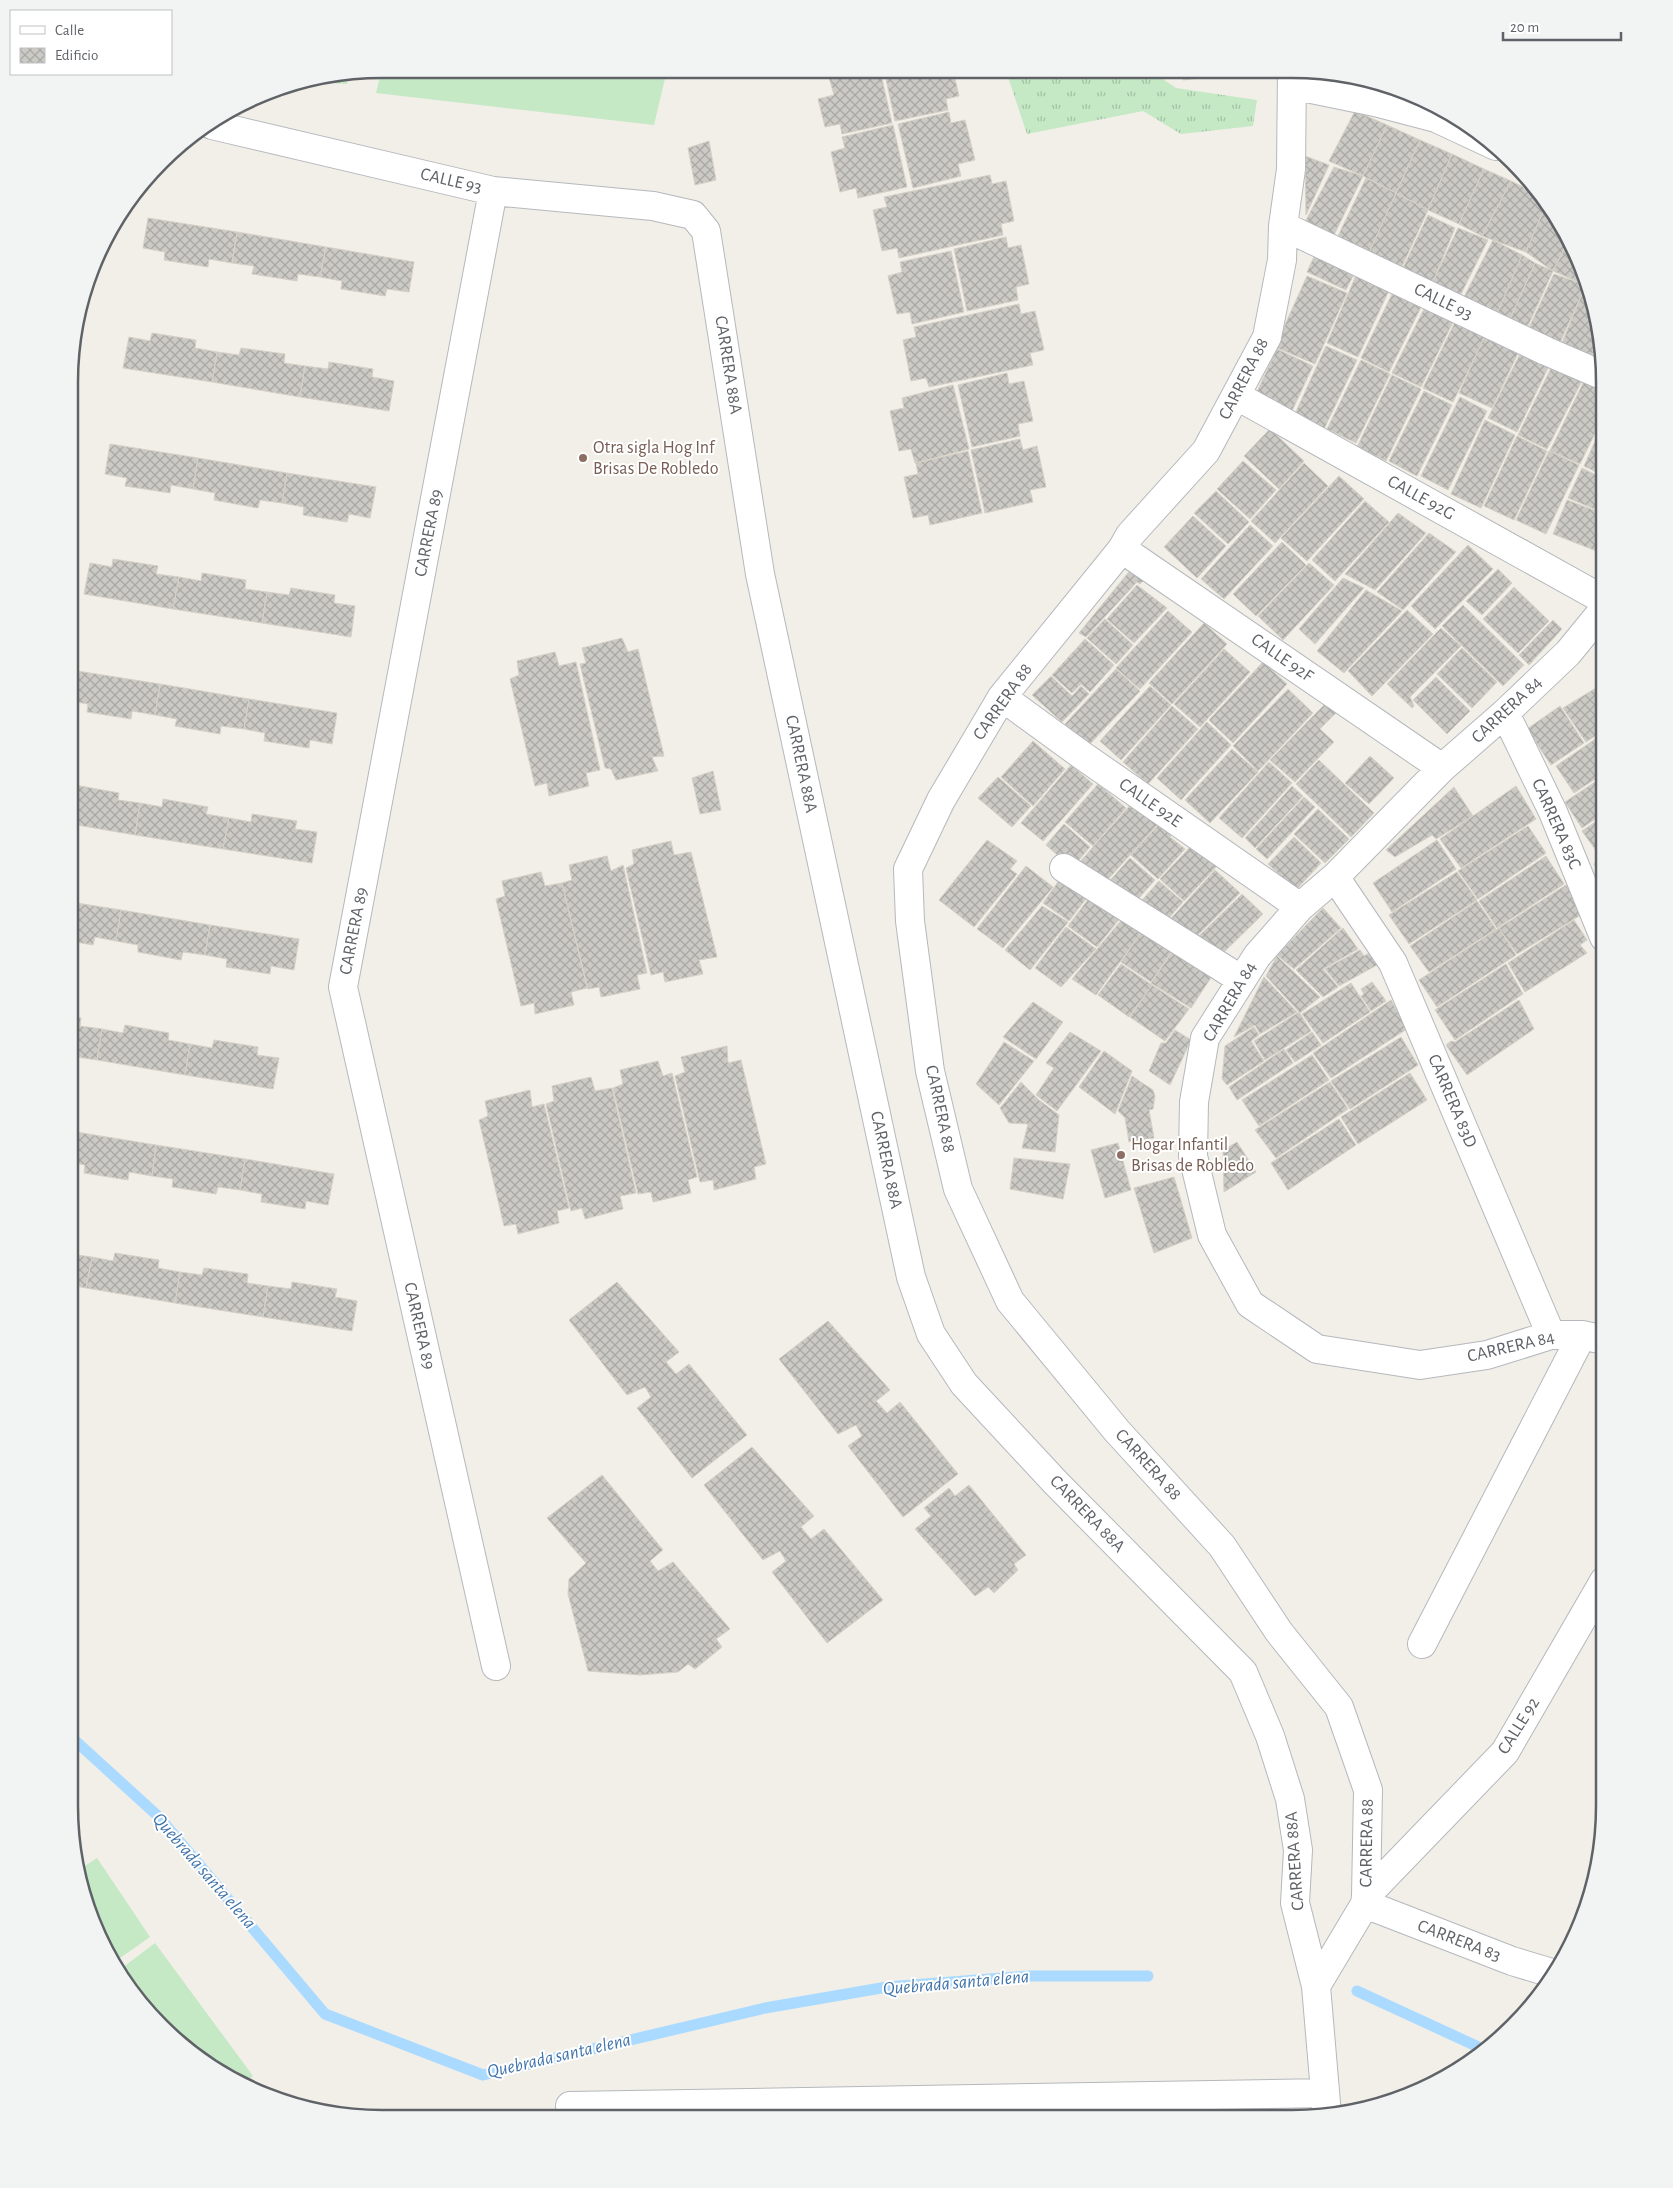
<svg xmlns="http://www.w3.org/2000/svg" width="1673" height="2188" font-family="'Alegreya Sans',sans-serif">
<defs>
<pattern id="grass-tufts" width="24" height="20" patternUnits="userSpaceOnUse" patternTransform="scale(1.25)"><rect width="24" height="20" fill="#c5e8c5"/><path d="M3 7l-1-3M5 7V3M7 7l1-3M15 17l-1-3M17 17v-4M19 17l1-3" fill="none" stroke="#a3c0a4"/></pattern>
<pattern id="building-cross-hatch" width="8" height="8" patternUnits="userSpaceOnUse" patternTransform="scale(1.25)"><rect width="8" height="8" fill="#cccac5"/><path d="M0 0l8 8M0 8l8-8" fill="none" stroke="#a9a8a4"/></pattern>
</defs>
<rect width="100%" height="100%" fill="#f1efe8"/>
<path fill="url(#grass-tufts)" d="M1006,71h145l25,17 81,12 -4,26 -72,8 -38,-23 -116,23z
M1299,71h34l79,22 70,40z
M350,74l-3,10 -40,-3z"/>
<path fill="#c5e8c5" d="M382,69l285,1 -13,55 -278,-32z
M97,1858l53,79 -37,26c-18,-27 -32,-61 -36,-92z
M155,1943l98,133 -11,8 -35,-18 -61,-53 -28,-42z"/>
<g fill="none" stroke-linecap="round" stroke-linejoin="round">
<path stroke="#aadaff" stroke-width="11" d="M69,1735l90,82 166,197 158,61 282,-67 122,-21 142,-11h119
M1357,1991l128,59"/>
</g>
<path fill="url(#building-cross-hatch)" stroke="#d6d1c6" d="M844,70h36l12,53 -50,11 -2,-10 -15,3 -7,-28 16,-4 -6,-21z
M884,70h69l6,26 -13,3 2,11 -53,11z
M1183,71h23l1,6 -24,3z
M1355,111l32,14 -24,51 -34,-15z
M949,112l2,11 14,-3 10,40 -17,4 3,12 -48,12 -15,-64z
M893,125l14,62 -49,11 -2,-10 -16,4 -9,-40 14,-4 -3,-11z
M1387,125l33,15 -24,53 -33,-17z
M1420,140l32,14 -24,56 -32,-17z
M709,141l7,39 -21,5 -7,-37z
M1452,154l32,15 -25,55 -31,-14z
M1305,156l24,9 -23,50z
M1334,167l29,9 -30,61 -29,-13z
M1484,169l27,12 -29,55 -23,-12z
M990,175l2,9 14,-3 8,40 -13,3 2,11 -104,23 -2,-10 -15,3 -9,-41 14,-3 -3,-10z
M1366,178l30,15 -28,62 -32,-15z
M1511,181l30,15 5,8 -20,48 -44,-16z
M1396,193l32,17 -28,61 -32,-16z
M1546,204l23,35 -16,32 -27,-19z
M1428,215l27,13 -23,56 -29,-16z
M148,218l89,14 -5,31 -23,-4 -1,8 -44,-7 1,-8 -22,-4z
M1458,228l30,12 -29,58 -27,-14z
M237,232l89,15 -6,30 -22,-3 -1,7 -45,-7 2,-8 -22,-3z
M1006,237l2,11 13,-3 8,39 -13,3 2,13 -51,11 -13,-62z
M1569,239l18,44 -1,2 -33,-14z
M1493,240l29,15 -25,59 -33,-17z
M326,247l88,15 -5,30 -22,-3 -2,7 -44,-7 1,-8 -22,-4z
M951,251l13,61 -52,12 -2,-12 -13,2 -9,-38 14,-4 -2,-10z
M1316,252l40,18 -10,20 -39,-18z
M1522,255l13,8 -26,58 -12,-7z
M1535,263l18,8 -26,57 -18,-7z
M1360,266l32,18 -34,73 -31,-14z
M1554,274l32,11 -28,62 -31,-15z
M1307,276l40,17 -32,71 -40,-17z
M1394,290l29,13 -34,69 -28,-14z
M1583,291l9,5 2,5 5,40 -7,14 -30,-12z
M1019,304l2,10 14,-3 9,39 -14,3 3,12 -104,22 -3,-9 -15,3 -8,-41 13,-3 -2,-10z
M1426,305l29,13 -34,69 -29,-14z
M1457,318l30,14 -34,70 -30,-14z
M1487,331l34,16 -29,61 -33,-15z
M152,333l44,7 -1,8 22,4 -5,30 -89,-14 6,-31 21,4z
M1326,346l31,14 -33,69 -30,-13z
M241,348l44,6 -1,9 21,3 -5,31 -88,-15 5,-30 22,3z
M1277,349l36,17 -22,47 -36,-17z
M1522,350l28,14 -33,68 -29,-14z
M1361,360l29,14 -34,69 -29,-14z
M329,362l44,7 -1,8 22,4 -5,30 -89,-14 5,-31 23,3z
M1554,362l30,15 -37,72 -29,-14z
M1007,373l2,11 15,-3 9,40 -15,3 2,12 -48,11 -14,-62z
M1392,375l29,14 -35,72 -29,-14z
M1586,377l18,10v28l-24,49 -30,-13z
M953,385l16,64 -54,14 -4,-14 -12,2 -9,-40 14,-3 -2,-10z
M1424,391l28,14 -35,71 -28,-15z
M1460,397l27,14 -39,79 -27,-14z
M1485,420l30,15 -34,73 -30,-14z
M1604,422v18l-7,-3z
M1270,429l34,32 -25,28 -35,-33z
M1517,436l30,15 -33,69 -30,-14z
M1020,439l3,11 14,-4 9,41 -16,3 3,12 -48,11 -14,-63z
M1596,439l8,4v33l-20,-10z
M110,444l88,14 -5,31 -22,-4 -1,8 -45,-7 2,-8 -22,-4z
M968,451l14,62 -52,12 -2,-10 -15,3 -9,-41 14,-3 -2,-11z
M1549,451l30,14 -33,69 -30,-14z
M198,458l89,15 -5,30 -22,-3 -2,8 -44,-8 1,-7 -22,-4z
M1243,461l33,29 -26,29 -33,-30z
M1304,463l24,23 -53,57 -24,-22z
M1582,468l22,11v34l-36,-15z
M287,473l89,14 -6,31 -21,-4 -2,8 -44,-7 1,-8 -22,-4z
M1339,476l25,23 -57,62 -26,-23z
M1216,491l33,31 -21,22 -34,-31z
M1567,500l37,14v26l-5,12 -46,-18z
M1365,501l24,21 -54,59 -23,-21z
M1398,513l28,20 -51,57 -30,-16z
M1193,516l33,30 -29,32 -33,-31z
M1250,525l23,21 -49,53 -23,-20z
M1429,533l27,19 -53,58 -26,-18z
M1282,542l24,23 -50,51 -23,-22z
M1468,545l25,24 -58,60 -24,-23z
M113,559l45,7 -2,8 23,3 -6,32 -89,-15 6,-31 22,4z
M1309,563l25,22 -51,55 -25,-24z
M1132,568l13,11 -5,5 -3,-2 -51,55 -7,-4z
M1498,569l14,14 -30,32 -16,-14z
M202,573l44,7 -1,9 22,3 -5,31 -89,-14 6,-32 22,4z
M1343,578l21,10 -49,56 -16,-15z
M1137,585l30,23 -33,35 -27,-24z
M1514,587l35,34 -31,32 -35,-34z
M291,588l44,7 -1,8 21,3 -4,31 -89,-14 5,-31 22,3z
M1366,590l36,21 -58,62 -27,-22z
M1463,605l61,60 -21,21 -61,-60z
M1407,610l26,24 -61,62 -24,-25z
M1168,611l24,21 -52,57 -24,-21z
M1105,619l28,26 -17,19 -29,-26z
M1553,620l9,9 -33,36 -10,-10z
M1204,623l23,21 -55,60 -23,-21z
M1441,628l20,18 -51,51 4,9 -2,2 -25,-24z
M622,638l6,14 10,-3 26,107 -12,1 6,14 -42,9 -5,-11 -6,-1 -25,-104 6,-1 -4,-15z
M1085,639l29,26 -24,27 -9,-8 -9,9 -20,-18z
M1462,648l35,34 -25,26 -35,-34z
M1224,649l26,23 -50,55 -26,-23z
M555,652l4,14 17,-4 24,108 -14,3 3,13 -40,10 -2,-13 -12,3 -25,-107 9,-4 -2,-14z
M1263,662l24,22 -54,59 -24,-23z
M1116,669l24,22 -52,55 -23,-22z
M71,670l89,14 -5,31 -23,-4 -1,8 -44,-7 1,-8 -17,-3z
M1051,676l21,20 9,-10 8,8 -27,28 -30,-27z
M1436,677l34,34 -23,23 -34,-34z
M160,684l89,15 -5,30 -23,-3 -1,8 -45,-8 2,-7 -22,-4z
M1150,686l21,19 -50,55 -21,-19z
M1604,686v12l-6,-8z
M1596,688l8,13v29l-18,12 -23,-34z
M1288,689l25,24 -55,58 -25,-25z
M249,699l88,14 -5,31 -22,-4 -1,8 -45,-7 1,-8 -21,-4z
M1326,703l10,10 -16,16 14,13 -39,40 -25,-22z
M1172,706l26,23 -50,55 -25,-22z
M1560,706l24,37 -33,22 -24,-36z
M1207,722l24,23 -50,55 -24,-22z
M1604,733v40l-30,20 -18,-27z
M1033,741l32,28 -32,37 -32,-29z
M1232,749l26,23 -48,51 -25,-23z
M1370,756l24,22 -25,26 -24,-21z
M1319,760l55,53 -23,24 -55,-53z
M1269,762l23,21 -50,55 -23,-20z
M1071,765l22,19 -50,57 -22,-18z
M713,771l8,39 -21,4 -8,-36z
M1604,776v37l-22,15 -17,-26z
M998,777l33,29 -19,21 -34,-29z
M1098,784l28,24 -33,38 -28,-24z
M75,785l44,8 -1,7 22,3 -5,32 -64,-11v-32l2,1z
M1292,786l11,10 -48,52 -10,-10z
M1516,786l20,33 -75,49 -21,-29z
M1454,787l19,29 -37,23 -4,-4 -37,22 -9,-7z
M1304,797l11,10 -48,52 -11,-10z
M163,799l45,8 -2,7 23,4 -6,31 -88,-14 5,-32 22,4z
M1133,802l25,22 -56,62 -24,-22z
M1318,809l31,30 -24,24 -31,-29z
M252,814l45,7 -2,8 22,3 -5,31 -89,-14 6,-31 22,4z
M1604,816v41l-2,2 -20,-28z
M1162,821l12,11 -4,5 15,12 -27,30 -27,-24z
M1064,824l26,23 -18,21 -26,-23z
M1528,826l18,27 -68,46 -20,-28z
M1294,837l27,26 -25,27 -28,-26z
M987,840l30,21 -7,8 7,5 -43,53 -35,-27z
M1437,840l19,29 -64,43 -19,-29z
M671,841l3,14 17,-3 26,105 -18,3 4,14 -38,8 -2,-10 -12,3 -25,-107 8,-4 -2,-14z
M1193,844l24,22 -33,35 -24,-22z
M607,856l4,15 12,-6 24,108 -10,2 3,14 -39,8 -2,-10 -11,2 -26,-106 10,-3 -3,-15z
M1546,856l18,28 -67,44 -18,-27z
M1130,858l25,22 -24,27 -25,-22z
M1604,858v22l-10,-16z
M1026,866l27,21 -50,61 -26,-19z
M1215,870l25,23 -48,48 -26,-17z
M541,872l4,14 17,-3 25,105 -16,4 3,13 -39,9 -1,-11 -13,3 -25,-107 9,-3 -3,-15z
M1065,872l27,19 -23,30 -26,-18z
M1457,872l20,28 -68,44 -20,-29z
M1159,881l24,21 -23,26 -24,-21z
M1566,885l18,28 -67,41 -18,-26z
M1093,893l28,24 -24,30 -29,-21z
M1242,894l21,20 -45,44 -23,-18z
M1477,901l19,28 -67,43 -19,-26z
M70,902l51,8 -5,31 -21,-4 -2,8 -23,-4z
M1042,906l26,16 -38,48 -25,-20z
M1323,908l18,20 -47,41 -17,-14z
M121,910l89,15 -5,30 -22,-3 -2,8 -43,-8v-7l-22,-4z
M1124,917l19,13 -47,65 -24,-16z
M1574,920l13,20 -7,5 7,8 -62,39 -17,-29z
M210,925l89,14 -5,31 -23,-4 -1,8 -44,-7 1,-8 -22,-4z
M1066,927l30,22 -35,38 -26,-19z
M1343,928l15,21 -35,20 15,18 -15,10 -27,-27z
M1499,928l17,27 -79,52 -18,-27z
M1142,931l30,20 -21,31 -30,-20z
M1175,948l39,25 -23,35 -40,-25z
M1360,950l4,6 5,-3 8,12 -38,21 -14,-17z
M1277,956l43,41 -20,16 -34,-37z
M1121,964l31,21 -23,32 -31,-22z
M1506,964l17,30 -68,46 -20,-30z
M1264,977l33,35 -37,22 -5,-9 -21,12z
M1372,982l14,19 -15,10 -10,-15 3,-2 -3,-5z
M1351,983l19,29 -47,31 -21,-29z
M1152,985l37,24 -24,32 -35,-24z
M1391,1000l16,29 -76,49 -18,-25z
M1519,1000l15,29 -67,46 -21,-30 5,-4 4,1z
M1033,1002l30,20 -27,37 -33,-22z
M1299,1012l12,19 -46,29 -11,-19z
M70,1016l11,2 -1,8 22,3 -5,31 -27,-4z
M125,1025l44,8 -1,7 22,4 -5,31 -88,-15 5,-31 21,4z
M1254,1027l5,8 -8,6 13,20 -37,24 -5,-6 3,-33z
M1175,1030l16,10 -21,45 -21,-14 12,-28h5z
M1070,1032l31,19 -44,60 -21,-16 18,-27 -8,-5z
M1312,1032l9,13 -26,17 -9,-12z
M1401,1037l17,28 -68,44 -19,-28z
M214,1040l44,7 -1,8 22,3 -6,31 -88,-14 5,-31 22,4z
M1004,1042l30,19 -35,44 -23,-21z
M727,1046l1,17 13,-3 25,104 -12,3 2,12 -42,11 -1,-10 -13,2 -25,-106 10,-4 -4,-15z
M1284,1049l9,14 -56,37 -8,-13z
M1104,1051l28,20 -17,43 -36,-27z
M1312,1055l17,25 -70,46 -17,-26z
M658,1061l5,15 9,-3 25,104 -9,3 3,13 -38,9 -2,-10 -13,2 -25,-106 10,-4 -3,-14z
M1410,1073l17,27 -69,44 -17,-27z
M1132,1076l21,14 2,6 -2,13 -4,1 5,28 -25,4 -4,-24 -7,-7z
M591,1077l4,14 17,-3 24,105 -16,3 3,13 -38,10 -3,-11 -11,3 -25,-107 8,-3 -2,-15z
M1021,1082l18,18 20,15 -4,37 -33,-4 6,-24 -19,-1 -9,-15z
M1330,1082l18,27 -72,49 -21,-28z
M530,1090l2,17 12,-3 25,104 -12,3 2,12 -41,11 -2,-10 -12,2 -25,-106 9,-4 -3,-15z
M1339,1119l17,26 -68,45 -17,-27z
M70,1131l86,14 -4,31 -23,-4 -1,8 -44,-7 1,-8 -15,-3z
M1237,1142l19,30 -32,20 -1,-42z
M1118,1143l13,47 -26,8 -14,-48z
M156,1145l89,14 -5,31 -22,-3 -2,7 -44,-7 1,-8 -21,-3z
M1014,1158l56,6 -7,35 -53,-10z
M245,1159l89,15 -6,31 -22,-4 -1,8 -44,-7 1,-8 -22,-4z
M1174,1177l18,61 -38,15 -20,-65z
M115,1253l44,7 -1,8 22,4 -5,31 -89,-15 6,-31 21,4z
M70,1254l22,3 -6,31 -16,-3z
M204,1268l44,6 -1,9 21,3 -5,31 -88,-14 5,-31 22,3z
M292,1282l45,7 -2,8 22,4 -5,30 -89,-14 5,-31 23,3z
M617,1282l62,70 -13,10 10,12 13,-10 58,71 -55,43 -55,-70 14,-11 -6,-10 -18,8 -58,-75z
M828,1321l62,69 -14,11 11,12 13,-11 58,72 -55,43 -55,-71 14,-10 -6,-11 -18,9 -59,-75z
M752,1447l62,69 -13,11 10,12 13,-10 59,71 -56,43 -55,-71 14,-11 -6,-10 -17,9 -59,-75z
M602,1475l61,75 -13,11 8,10 15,-9 57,67 -14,10 6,8 -27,22 -7,-5 -10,8 -38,3 -52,-4 -20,-77 1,-15 17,-16 -39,-45z
M969,1485l57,70 -12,9 4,6 -24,23 -6,-6 -13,9 -60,-67 16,-13 -7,-8 25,-20 6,8z"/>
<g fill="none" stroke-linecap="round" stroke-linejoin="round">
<g stroke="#b5b8bc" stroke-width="30">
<path id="minor" d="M1292,71l-1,98 -8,57 -1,34 -15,77 -61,114 -76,84 -8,14 -120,148 -61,103 -33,69 2,52 20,150 28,118 52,112 107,130 105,115 57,86 60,75 29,83 -2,106 -1,8 -49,82 11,129
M1292,85l83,17 61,16 60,28
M212,125l281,66 160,15 40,9 13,16 54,343 151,703 20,57 33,50 92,99 187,189 27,64 20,63 8,51 -3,53 21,83
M493,191l-150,796 153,679
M1283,226l263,125 58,25
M1237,396l367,204
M1122,549l320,219
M1002,697l81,59 217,151
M1505,713l48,99 51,125
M1064,868l178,112
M1335,877l58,86 158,372
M1604,1340l-22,-5h-31l-64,20 -67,10 -103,-16 -67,-45 -38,-69 -19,-79 1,-54 11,-64 52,-82 43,-49 35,-30 107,-109 63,-55 63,-60 36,-44
M1422,1644l160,-309
M1366,1896l139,-144 99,-171
M1365,1904l147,57 43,13
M570,2106l755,-13"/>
</g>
<use href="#minor" stroke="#fff" stroke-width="28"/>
</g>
<g fill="#8d6e63" stroke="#fff" stroke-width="2">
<circle cx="583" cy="458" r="5"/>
<circle cx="1121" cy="1155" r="5"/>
</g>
<g text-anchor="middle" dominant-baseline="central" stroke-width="4" stroke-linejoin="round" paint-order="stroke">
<g font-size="18" fill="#5f6368" stroke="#fff">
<text transform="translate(451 181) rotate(13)">CALLE 93</text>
<text transform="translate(1443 302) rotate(26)">CALLE 93</text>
<text transform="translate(728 365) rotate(81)">CARRERA 88A</text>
<text transform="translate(1244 379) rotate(-63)">CARRERA 88</text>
<text transform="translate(1421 498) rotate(29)">CALLE 92G</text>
<text transform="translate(429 533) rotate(-79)">CARRERA 89</text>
<text transform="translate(1282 658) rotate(35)">CALLE 92F</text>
<text transform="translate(1003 702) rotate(-55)">CARRERA 88</text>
<text transform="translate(1507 710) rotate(-43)">CARRERA 84</text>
<text transform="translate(801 764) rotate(78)">CARRERA 88A</text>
<text transform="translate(1150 803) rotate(35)">CALLE 92E</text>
<text transform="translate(1556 824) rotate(66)">CARRERA 83C</text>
<text transform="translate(354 931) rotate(-79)">CARRERA 89</text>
<text transform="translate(1230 1002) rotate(-60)">CARRERA 84</text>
<text transform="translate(1452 1101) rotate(67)">CARRERA 83D</text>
<text transform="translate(940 1109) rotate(78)">CARRERA 88</text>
<text transform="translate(886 1160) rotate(78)">CARRERA 88A</text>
<text transform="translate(419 1326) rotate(77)">CARRERA 89</text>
<text transform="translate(1511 1347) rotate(-13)">CARRERA 84</text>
<text transform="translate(1148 1465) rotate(48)">CARRERA 88</text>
<text transform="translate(1087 1514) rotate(46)">CARRERA 88A</text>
<text transform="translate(1519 1726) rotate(-58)">CALLE 92</text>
<text transform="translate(1367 1843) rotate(-89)">CARRERA 88</text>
<text transform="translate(1295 1861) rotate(-94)">CARRERA 88A</text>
<text transform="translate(1459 1941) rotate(21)">CARRERA 83</text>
</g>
<g font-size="18" fill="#785e54" stroke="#fff" text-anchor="start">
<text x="593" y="448">Otra sigla Hog Inf<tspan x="593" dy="21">Brisas De Robledo</tspan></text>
<text x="1131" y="1145">Hogar Infantil<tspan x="1131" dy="21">Brisas de Robledo</tspan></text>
</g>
<g font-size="19" font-style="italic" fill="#4174aa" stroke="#fff">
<text transform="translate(204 1871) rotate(49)">Quebrada santa elena</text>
<text transform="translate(956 1983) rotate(-5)">Quebrada santa elena</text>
<text transform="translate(559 2056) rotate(-13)">Quebrada santa elena</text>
</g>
</g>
<path d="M0 0H1673V2188H0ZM382 78H1292A304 304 0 0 1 1596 382V1806A304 304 0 0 1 1292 2110H382A304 304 0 0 1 78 1806V382A304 304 0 0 1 382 78Z" fill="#f2f3f3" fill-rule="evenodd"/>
<path fill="none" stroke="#5f6368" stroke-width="2.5" d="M382 78H1292A304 304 0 0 1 1596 382V1806A304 304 0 0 1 1292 2110H382A304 304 0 0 1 78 1806V382A304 304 0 0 1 382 78Z"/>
<rect x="10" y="10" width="162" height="65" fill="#ffffff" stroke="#bfc1c3"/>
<rect x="20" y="26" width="25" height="8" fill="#ffffff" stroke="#bfc1c3"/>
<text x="55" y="35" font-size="15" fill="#5f6368">Calle</text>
<rect x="20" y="48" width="25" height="15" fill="url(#building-cross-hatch)" stroke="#bfc1c3"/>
<text x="55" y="60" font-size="15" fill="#5f6368">Edificio</text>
<path d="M1503 32v8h118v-8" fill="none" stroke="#5f6368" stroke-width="2.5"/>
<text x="1510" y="32" font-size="15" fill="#5f6368" stroke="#ffffff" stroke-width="4" paint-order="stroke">20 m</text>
</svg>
